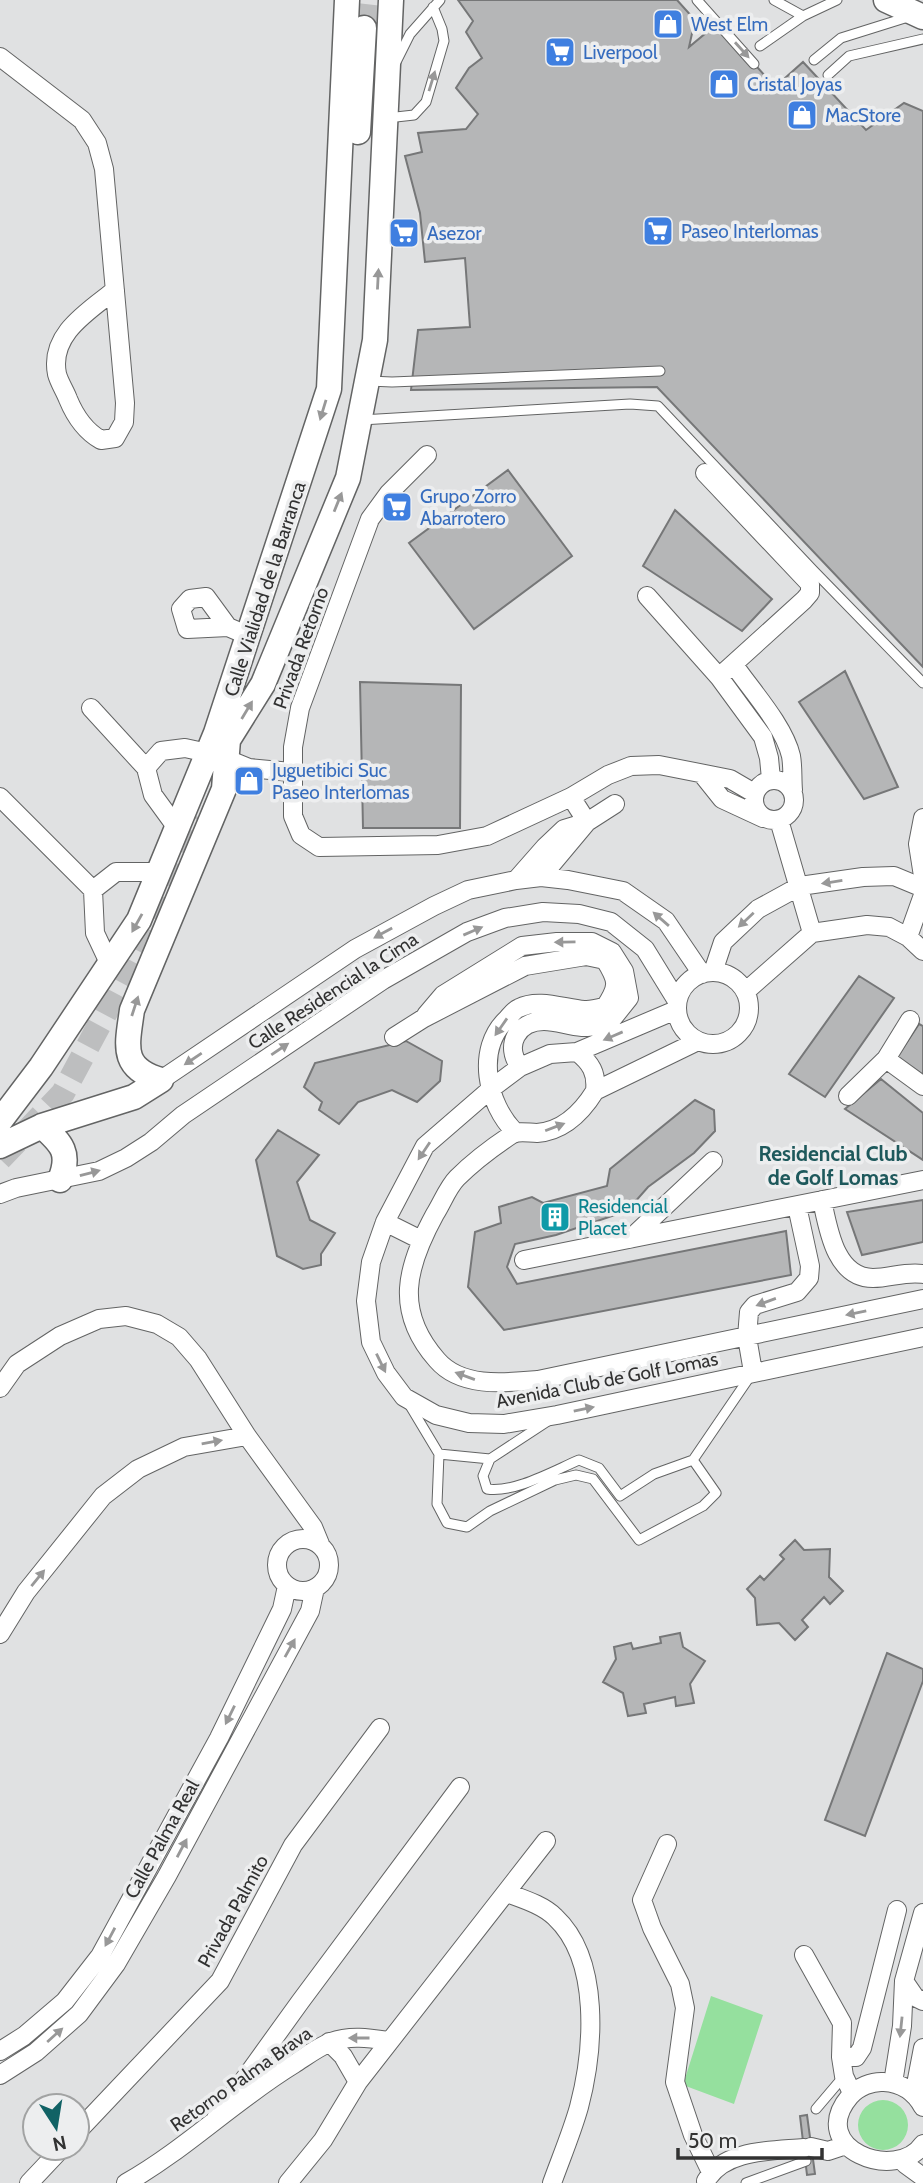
<svg xmlns="http://www.w3.org/2000/svg" width="923" height="2183" font-family="Cabin,sans-serif">
<rect width="100%" height="100%" fill="#e0e1e2"/>
<path fill="#95e09e" d="M711,1996l52,19 -29,89 -51,-19z
M858 2125a25 25 0 1 1 50 0a25 25 0 1 1-50 0Z"/>
<path fill="#b5b6b7" stroke="#767778" stroke-width="2" d="M458,0h219l18,20 -6,27 29,-24 57,64 28,-25 63,68 38,-27 19,8v556l-266,-280 -246,3 7,-60 52,-3 -5,-69 -40,4 -5,-49 -15,-57 17,-4 -4,-19 48,-4 12,-15 -22,-26 13,-20 13,-10 -16,-26 7,-11z
M508,470l64,86 -98,73 -65,-86z
M675,510l97,89 -30,32 -99,-65z
M845,671l53,116 -34,12 -65,-97z
M360,682l101,3 -1,143h-97z
M859,976l35,22 -69,99 -36,-23z
M919,1024l4,2v49l-26,-18z
M406,1041l36,20 -2,20 -23,21 -25,-12 -34,12 -19,22 -20,-14 3,-8 -18,-15 11,-24z
M881,1079l42,34v47l-78,-51z
M695,1100l19,10 1,21 -21,22 -46,34 -21,24 -71,24 -41,9 -8,23 10,17 269,-53 5,44 -287,55 -36,-43 7,-55 26,-9 -2,-16 33,-10 11,6 64,-17 3,-17z
M278,1130l41,25 -22,27 13,38 25,13 -14,21v11l-18,4 -26,-13 -21,-96z
M923,1200v42l-61,13 -15,-43z
M795,1540l9,10 26,-1 -1,28 14,14 -13,13 -6,-7 -22,23 6,7 -13,13 -16,-17 -22,2 -2,-27 -8,-9 13,-13 4,4 20,-21 -4,-4z
M680,1633l3,14 22,14 -15,23 4,19 -18,3 -1,-9 -31,7 2,9 -18,3 -5,-23 -20,-11 13,-23 -2,-12 17,-4 2,6 28,-6 -1,-6z
M887,1653l36,16v12l-58,155 -40,-16z
M807,2115l8,59 -8,1 -7,-59z"/>
<g fill="none" stroke-linecap="round" stroke-linejoin="round">
<path stroke="#bdbebf" stroke-width="24" stroke-dasharray="24 12" stroke-linecap="butt" d="M364,28l3,-28
M0,1159l63,-66 99,-186 34,-91"/>
<g stroke="#636464" stroke-width="11">
<path id="lane" d="M697,0l57,64
M774,0l29,16
M760,46l43,-30 34,-16
M814,60l27,-22 67,-21
M396,62l14,-28 30,-34
M828,75l21,-19 74,-17
M387,118l27,-3 12,-13 18,-61 -2,-12 -9,-22
M369,381l23,1 268,-11
M361,420l269,-16 28,2 155,164 110,113
M409,1404l30,50 -2,50 10,19 20,4 23,-16 65,-31 21,-5 17,4 46,61 64,-34 13,-13 -23,-33 -39,14 -34,22 -21,-28 -20,-8c-26,11 -64,33 -92,29l-4,-13 7,-17
M439,1454l51,5 58,-38
M693,1460l58,-85
M816,2109l28,-33
M746,2183l60,-22"/>
</g>
<g stroke="#636464" stroke-width="20">
<path id="street" d="M0,57l82,63 15,23 7,26 21,234 -1,19 -9,16 -14,2c-16,-9 -26,-24 -33,-41 -3,-8 -9,-17 -11,-25 -8,-40 32,-63 58,-84
M427,455l-38,38 -19,26 -70,189 -7,39v69l8,19 18,12 119,-2 49,-9 84,-39 37,-22 23,-9 28,-1 71,14 24,14
M705,473l105,111v9l-6,7 -85,77
M647,596l72,81 44,60 6,21 2,21
M228,627l-41,2 -6,-20 9,-10 16,-2 22,30 21,9
M734,665c18,26 50,61 57,91 2,11 1,23 2,34
M91,708l55,60
M227,759l22,9 42,4
M702,774l20,25 41,19
M754 800a20 20 0 1 1 40 0a20 20 0 1 1-40 0Z
M0,797l93,93
M923,818l-5,26 5,32
M779,820l33,113
M177,828l-24,-33 -7,-27 15,-17 24,-3 23,5
M541,877l46,-55 28,-18
M516,880l29,-33 19,-18 23,-7 -16,-25
M908,937l15,-42
M110,965l-15,-32 -2,-43 23,-18h43
M677 1008a36 36 0 1 1 72 0a36 36 0 1 1-72 0Z
M713,972l10,-30 35,-33 42,-23 63,-9 31,-1 29,12
M745,992l67,-59 55,-8 22,2 19,10 15,14
M676,1010l-99,42 -27,2 -30,13 -28,21 -67,58 -40,76 -14,40 -5,39 5,41 15,31 18,24 32,18 33,8 35,1 53,-9 366,-78
M426,1015l17,-20 79,-49 35,-4h35l20,10 12,19 5,27 -20,25c-8,1 -18,5 -27,4 -13,-1 -26,-6 -38,-6 -27,0 -40,25 -24,46
M394,1037l30,-19 101,-52 61,-10 19,4c13,21 14,26 0,47 -7,1 -14,3 -21,3 -21,-2 -46,-12 -65,-2 -5,2 -9,8 -12,11 -32,30 -20,85 8,113
M698,1041l-103,50c-13,21 -32,40 -58,42 -9,0 -19,-3 -26,2 -18,12 -38,27 -54,43 -9,9 -15,25 -22,36 -29,53 -41,97 2,146 24,28 68,23 101,20l385,-81
M577,1052c14,11 20,21 18,39
M886,1059l37,27
M161,1080l194,-131 79,-43 34,-16 48,-10 25,-3 27,3 55,11 43,30 36,53
M848,1096l38,-37 24,-39
M0,1194l16,-6 83,-17 27,-13 25,-16 32,-27 200,-135 84,-48 38,-14 38,-6 36,2 32,8 34,27 32,52
M822,1200c6,28 13,78 51,78 17,0 33,-7 50,-4
M385,1222l36,18
M630,1239l83,-78
M524,1260l399,-80
M753,1372l-6,-35 2,-25 6,-7 42,-13 12,-14 1,-12 -13,-60
M0,1388l17,-24 43,-28 39,-17 27,-3 31,8 22,13 19,22 49,77 66,91 7,17
M277 1565a26 26 0 1 1 52 0a26 26 0 1 1-52 0Z
M0,1634l26,-42 77,-96 35,-27 46,-22 63,-11
M667,1844l-25,56 10,28 28,56 5,24 -10,74 18,53 18,37
M507,1893c16,6 36,12 48,24 46,43 39,133 24,190 -7,25 -18,51 -27,76
M804,1955l38,68 -1,34 3,19 8,17
M904,1981l11,16 8,4
M329,2042l14,14 15,26
M0,2051l24,-15 41,-35 35,-45 119,-218 63,-129 5,-23
M841,2057h15l6,-9 35,-138
M0,2075l36,-23 43,-38 37,-50 51,-88 143,-265 5,-23
M893,2083l9,-57 2,-45 19,-68
M914,2095l9,-47
M923,2107c-8,-15 -21,-24 -39,-25 -12,-1 -26,5 -34,14 -45,53 47,87 73,48
M215,2120l85,-118 160,-215
M77,2132l143,-151 73,-136 87,-117
M811,2147l17,4 15,-5
M905,2164l18,13
M706,2181c18,-32 66,-30 98,-33
M29,2183l33,-35
M126,2183c60,-34 109,-83 168,-119 11,-7 24,-17 37,-22 19,-7 38,-4 58,-1
M288,2183l35,-43 35,-58 188,-241"/>
</g>
<g stroke="#636464" stroke-width="27">
<path id="secondary" d="M886,0l37,17
M358,132l6,-104
M221,757l7,-17 35,-56 85,-206 27,-138 16,-340
M161,1080c-41,-12 -34,-34 -29,-70l92,-221 4,-49
M0,1121l41,-54 98,-147 77,-187 113,-344 18,-389
M42,1126c20,18 29,27 18,54
M0,1146l42,-20 92,-29 27,-17"/>
</g>
<use href="#lane" stroke="#fff" stroke-width="9"/>
<use href="#street" stroke="#fff" stroke-width="18"/>
<use href="#secondary" stroke="#fff" stroke-width="24"/>
</g>
<defs><path id="oneway-solid" d="M-6-.8H1V-3.2L6.5 0L1 3.2V.8H-6Z" transform="scale(1.75)"/></defs>
<g fill="#989898">
<use href="#oneway-solid" transform="translate(742 50) rotate(48)"/>
<use href="#oneway-solid" transform="translate(432 81) rotate(-73)"/>
<use href="#oneway-solid" transform="translate(378 279) rotate(-87)"/>
<use href="#oneway-solid" transform="translate(323 410) rotate(107)"/>
<use href="#oneway-solid" transform="translate(338 502) rotate(-68)"/>
<use href="#oneway-solid" transform="translate(247 710) rotate(-59)"/>
<use href="#oneway-solid" transform="translate(832 882) rotate(171)"/>
<use href="#oneway-solid" transform="translate(661 919) rotate(-139)"/>
<use href="#oneway-solid" transform="translate(746 920) rotate(137)"/>
<use href="#oneway-solid" transform="translate(137 923) rotate(119)"/>
<use href="#oneway-solid" transform="translate(473 931) rotate(-23)"/>
<use href="#oneway-solid" transform="translate(383 933) rotate(151)"/>
<use href="#oneway-solid" transform="translate(565 942) rotate(179)"/>
<use href="#oneway-solid" transform="translate(135 1006) rotate(-72)"/>
<use href="#oneway-solid" transform="translate(501 1027) rotate(125)"/>
<use href="#oneway-solid" transform="translate(613 1036) rotate(157)"/>
<use href="#oneway-solid" transform="translate(280 1049) rotate(-34)"/>
<use href="#oneway-solid" transform="translate(193 1059) rotate(146)"/>
<use href="#oneway-solid" transform="translate(555 1127) rotate(-21)"/>
<use href="#oneway-solid" transform="translate(424 1151) rotate(124)"/>
<use href="#oneway-solid" transform="translate(90 1173) rotate(-15)"/>
<use href="#oneway-solid" transform="translate(766 1302) rotate(160)"/>
<use href="#oneway-solid" transform="translate(856 1313) rotate(168)"/>
<use href="#oneway-solid" transform="translate(381 1363) rotate(64)"/>
<use href="#oneway-solid" transform="translate(465 1376) rotate(-160)"/>
<use href="#oneway-solid" transform="translate(584 1409) rotate(-12)"/>
<use href="#oneway-solid" transform="translate(212 1442) rotate(-10)"/>
<use href="#oneway-solid" transform="translate(38 1578) rotate(-51)"/>
<use href="#oneway-solid" transform="translate(290 1648) rotate(-61)"/>
<use href="#oneway-solid" transform="translate(230 1715) rotate(116)"/>
<use href="#oneway-solid" transform="translate(182 1848) rotate(-62)"/>
<use href="#oneway-solid" transform="translate(110 1937) rotate(118)"/>
<use href="#oneway-solid" transform="translate(901 2027) rotate(96)"/>
<use href="#oneway-solid" transform="translate(55 2035) rotate(-42)"/>
<use href="#oneway-solid" transform="translate(359 2038) rotate(-180)"/>
</g>
<defs>
<g id="shop-square" transform="scale(1.575)"><rect x="-9" y="-9" width="18" height="18" rx="4" fill="#3f7fe0" stroke="#edeeef"/><path d="M-5-2.5h2.3a2.7 3.5 0 0 1 5.4 0H5L5.5 6h-11ZM-1.5-2.5h3a1.5 2.3 0 0 0-3 0Z" fill="#fff"/></g>
<g id="supermarket-square" transform="scale(1.575)"><rect x="-9" y="-9" width="18" height="18" rx="4" fill="#3f7fe0" stroke="#edeeef"/><path d="M-6-5.5h2.5l.6 2H6L4.5 2H-2.5L-4.4-4H-6ZM-1.5 3.2a1.3 1.3 0 1 0 .1 0ZM3 3.2a1.3 1.3 0 1 0 .1 0Z" fill="#fff"/></g>
<g id="building-square" transform="scale(1.575)"><rect x="-9" y="-9" width="18" height="18" rx="4" fill="#0f9aa8" stroke="#edeeef"/><path d="M-4-6H4V6H1V3H-1V6H-4ZM-2.5-4.3h1.7v1.8h-1.7ZM.8-4.3h1.7v1.8H.8ZM-2.5-1h1.7V.8h-1.7ZM.8-1h1.7V.8H.8Z" fill="#fff"/></g>
</defs>
<g fill-rule="evenodd">
<use href="#shop-square" x="668" y="24"/>
<use href="#supermarket-square" x="560" y="52"/>
<use href="#shop-square" x="724" y="84"/>
<use href="#shop-square" x="802" y="115"/>
<use href="#supermarket-square" x="658" y="231"/>
<use href="#supermarket-square" x="404" y="233"/>
<use href="#supermarket-square" x="397" y="507"/>
<use href="#shop-square" x="249" y="781"/>
<use href="#building-square" x="555" y="1217"/>
</g>
<g text-anchor="middle" dominant-baseline="central" stroke-width="7" stroke-linejoin="round" paint-order="stroke">
<g font-size="19" fill="#366cbe" stroke="#edeeef" text-anchor="start">
<text x="691" y="24">West Elm</text>
<text x="583" y="52">Liverpool</text>
<text x="747" y="84">Cristal Joyas</text>
<text x="825" y="115">MacStore</text>
<text x="681" y="231">Paseo Interlomas</text>
<text x="427" y="233">Asezor</text>
<text x="420" y="496">Grupo Zorro<tspan x="420" dy="22">Abarrotero</tspan></text>
<text x="272" y="770">Juguetibici Suc<tspan x="272" dy="22">Paseo Interlomas</tspan></text>
</g>
<g font-size="19" fill="#323232" stroke="#edeeef">
<text transform="translate(265 589) rotate(-72)">Calle Vialidad de la Barranca</text>
<text transform="translate(301 648) rotate(-70)">Privada Retorno</text>
<text transform="translate(333 991) rotate(-33)">Calle Residencial la Cima</text>
<text transform="translate(607 1380) rotate(-11)">Avenida Club de Golf Lomas</text>
<text transform="translate(162 1839) rotate(-61)">Calle Palma Real</text>
<text transform="translate(233 1911) rotate(-61)">Privada Palmito</text>
<text transform="translate(241 2079) rotate(-35)">Retorno Palma Brava</text>
</g>
<g font-size="19" fill="#0d838f" stroke="#edeeef" text-anchor="start">
<text x="578" y="1206">Residencial<tspan x="578" dy="22">Placet</tspan></text>
</g>
<g font-size="21" font-weight="bold" fill="#1e595c" stroke="#edeeef">
<text x="833" y="1153">Residencial Club<tspan x="833" dy="24">de Golf Lomas</tspan></text>
</g>
</g>
<g transform="translate(56 2127) rotate(168)"><circle r="33" fill="#edeeef" stroke="#a2a3a3" stroke-width="2"/>
<path d="M0-5L12 26L0 18L-12 26Z" fill="#116265"/>
<text y="-10" font-size="19" font-weight="bold" text-anchor="middle" fill="#323232">N</text>
</g>
<path d="M678 2148v10h144v-10" fill="none" stroke="#323232" stroke-width="3.5"/>
<text x="688" y="2148" font-size="21" fill="#323232" stroke="#edeeef" stroke-width="5" paint-order="stroke">50 m</text>
</svg>
